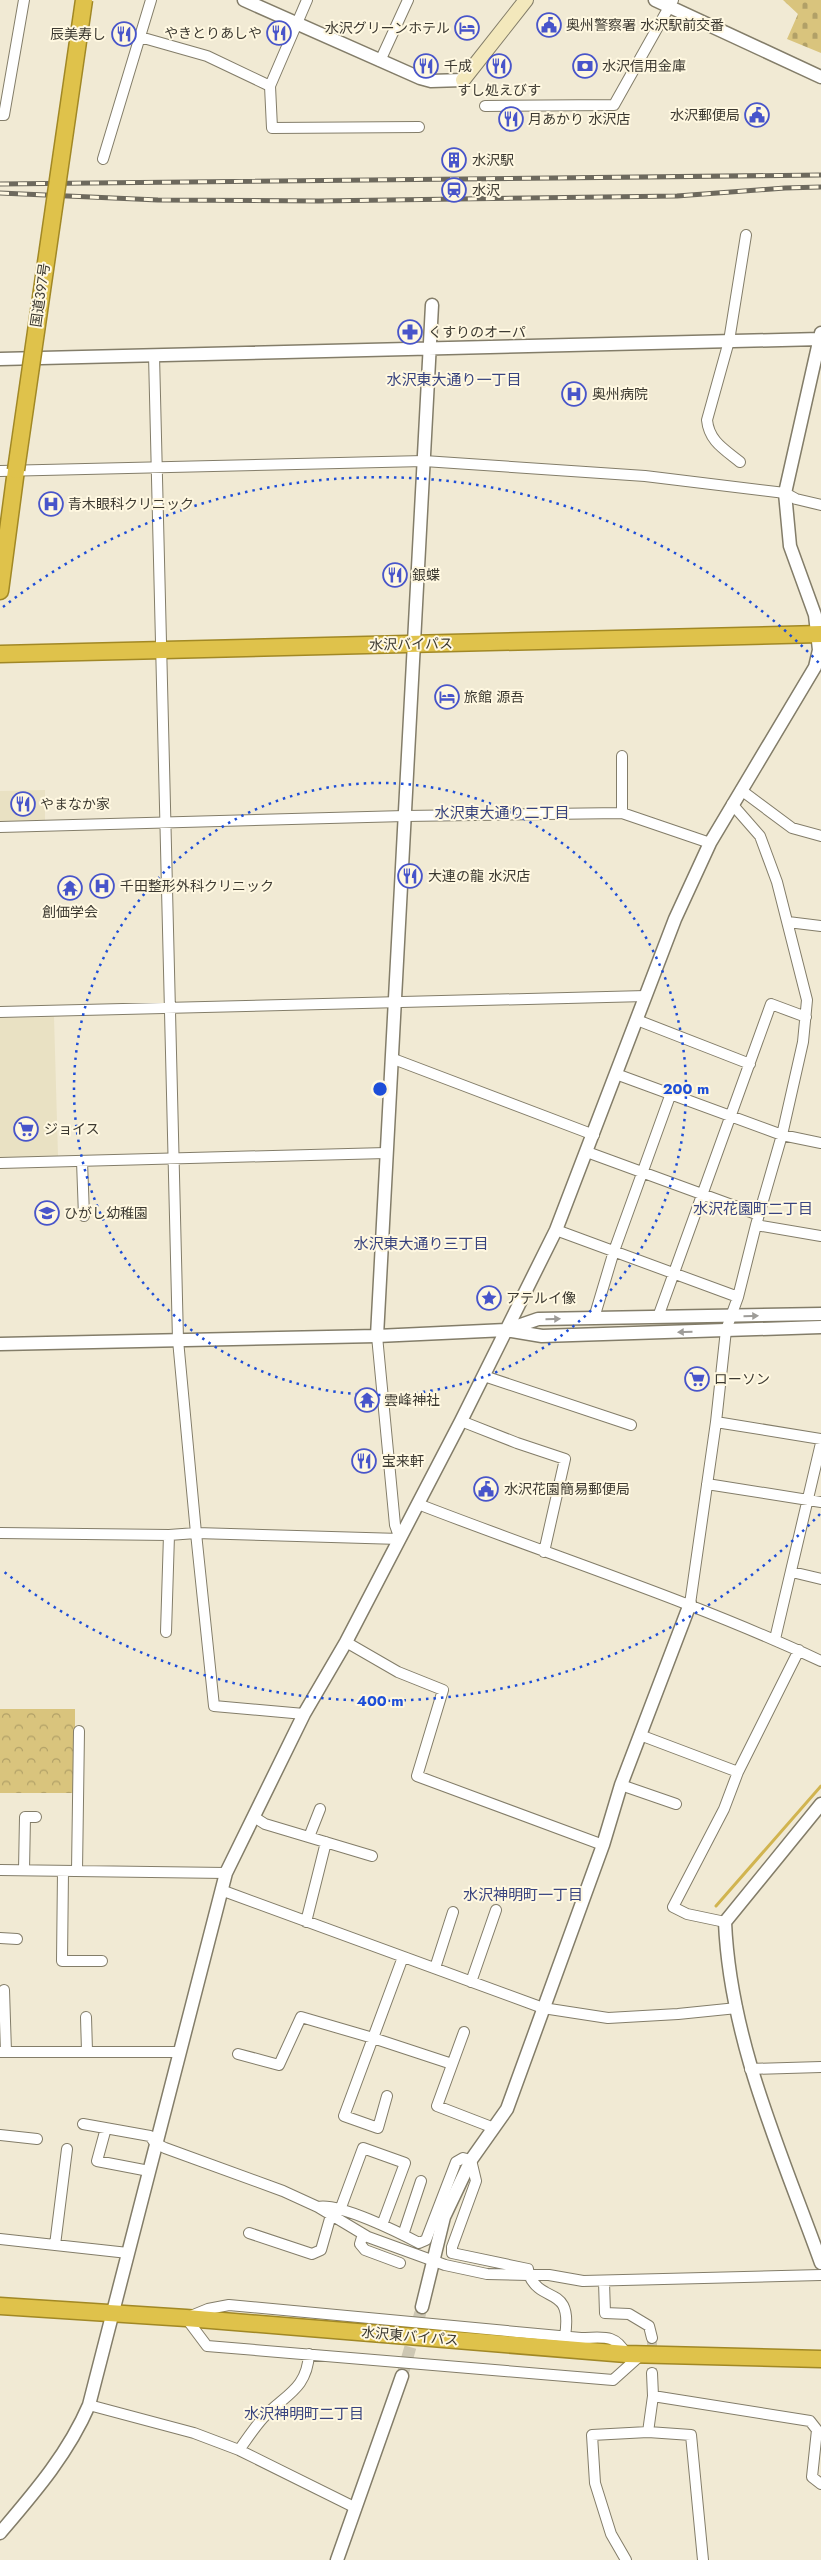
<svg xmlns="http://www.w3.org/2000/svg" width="821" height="2560" font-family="Jost,'Noto Sans JP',sans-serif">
<defs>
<pattern id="cemetery-stones" width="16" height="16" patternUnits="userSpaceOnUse" patternTransform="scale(1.25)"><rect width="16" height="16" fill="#d9c47d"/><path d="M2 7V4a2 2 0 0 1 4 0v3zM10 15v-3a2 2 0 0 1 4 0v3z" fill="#b1a067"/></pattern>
<pattern id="park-crowns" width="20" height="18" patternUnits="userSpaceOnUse" patternTransform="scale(1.25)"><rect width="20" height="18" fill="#d9c47d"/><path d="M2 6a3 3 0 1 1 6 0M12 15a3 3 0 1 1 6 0" fill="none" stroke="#b1a067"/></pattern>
</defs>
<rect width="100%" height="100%" fill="#f1ead4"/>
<path fill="#e9e1c3" d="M45,790v33l-45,1v-33z
M54,1017l4,139 -58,2v-140z"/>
<path fill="url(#cemetery-stones)" d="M783,0h38v53l-34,-14 11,-25z"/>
<path fill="url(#park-crowns)" d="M0,1709h75v84h-75z"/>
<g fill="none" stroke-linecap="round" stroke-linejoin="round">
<path stroke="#d1b450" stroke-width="3" d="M716,1906l105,-120"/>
<path stroke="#cdc7b3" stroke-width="10" stroke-dasharray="10 5" stroke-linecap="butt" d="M652,2338v35"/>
<path stroke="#cdc7b3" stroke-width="12" stroke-dasharray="12 6" stroke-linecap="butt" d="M402,2376l20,-69"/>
<g stroke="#837d69" stroke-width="12">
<path id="minor" d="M307,0l-37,86 2,42 147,-1
M140,37l67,19 63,30
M380,61l28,-61
M485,106l129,-1 59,-105
M0,115h4l20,-115
M103,159l48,-159
M740,462c-16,-13 -31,-21 -33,-42l22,-79 17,-106
M0,471l424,-10 221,15 140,17 11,6 25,6
M741,790l51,38 29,8
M622,813v-57
M0,827l405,-11 217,-3 88,30
M788,922l33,4
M0,1012l646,-16
M637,1020l113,44
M391,1058l203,77
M616,1074l166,61 39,8
M587,1152l172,63
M82,1161l2,55
M0,1163l386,-10
M756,1225l65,11
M556,1230l182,67
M658,1317l113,-313 35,13
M594,1318l20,-67 56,-155
M484,1376l147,49
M461,1421l56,22 48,16 -21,93
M716,1422l105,17
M707,1484l114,18
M418,1504c134,52 272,96 403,157
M0,1533l169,2 27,-2 -18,-193 -24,-985
M792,1572l29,7
M690,1604l26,-182 10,-92 12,-33 18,-72 26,-90 21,-93 4,-42 -30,-118 -17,-46 -28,-32
M166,1632l3,-97
M775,1639l46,-196
M346,1642l52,30 45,18 -26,86 186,69
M304,1714l-90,-8 -18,-173 204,6 -5,-14 -18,-189
M640,1735l98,37
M621,1785l55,19
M254,1817l11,7 107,32
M309,1837l11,-28
M0,1870l226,3
M24,1870l1,-53h11
M63,1871l-1,90h40
M77,1871l2,-140
M221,1890l322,118 65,10 70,-4 59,-6
M306,1922l20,-80
M725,1922l-38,-8 -14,-7 51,-98 14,-37 61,-122
M0,1938l17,1
M435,1968l18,-56
M471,1982l25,-72
M4,1990l2,62
M86,2017l1,34
M464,2032l-27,74 57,22
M0,2052h178
M238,2054l41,11 22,-48 72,21 79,26
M750,2069l71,-2
M387,2096l-9,32 -34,-12 59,-159
M83,2124l67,12 5,7 10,5 118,43 35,16 50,30 77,28 42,9 42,1c13,30 44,9 36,61
M106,2128l-9,33 52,10
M0,2135l37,4
M318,2207c20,-5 82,26 101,36l7,-3 30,-78 7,-4 8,2 5,21 -24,66v6l76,16 1,6h20l34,6 238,-6
M340,2210l23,-62 42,15 -23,62
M249,2233l63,21 9,-4 10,-35
M363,2234l-3,10 5,6 35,13
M403,2235l18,-54
M0,2239l128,14
M55,2245l12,-96
M604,2282l1,31 24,1 20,12 3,12
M626,2354c-11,-21 -24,-16 -45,-16l-352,-33 -21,4 -22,9 21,28 406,34 29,-26
M653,2396l157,25 7,9 -5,47 9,7
M89,2405l105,28 45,17 117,58
M648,2432l5,-36 -1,-23
M239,2450c8,-11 15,-22 24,-32 21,-23 44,-28 46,-64
M626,2560l-15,-26 -16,-51 -3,-48 56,-3 43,3 12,125"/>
</g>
<g stroke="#837d69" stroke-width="15">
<path id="tertiary" d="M244,0l176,78 11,3 32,-1
M655,0l166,77
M0,359l820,-20
M509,1329l29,-10 283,-5
M377,1336l55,-1031
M0,1344l377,-8 129,-6 36,6 279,-9
M821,1804l-96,118c5,119 56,230 96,341
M422,2307l22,-90 27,-57 36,-51 96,-264 18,-60 69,-181
M0,2533c34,-40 68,-79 89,-128l137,-532 78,-159 42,-72 115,-221 95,-191 119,-311 35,-76 105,-176 4,-17 -4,-35 -25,-69 -5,-53 36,-160
M337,2560l65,-184"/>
</g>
<g stroke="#837d69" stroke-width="16">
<path id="secondary" d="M463,80l63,-80"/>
</g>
<g stroke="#a18825" stroke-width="19">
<path id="trunk" d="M0,591l16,-121
M0,654l821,-20
M0,2306l186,12 440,36 195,5"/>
</g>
<use href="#minor" stroke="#fff" stroke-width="10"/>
<use href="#tertiary" stroke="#fff" stroke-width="12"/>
<use href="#secondary" stroke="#f3e8bc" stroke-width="14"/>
<use href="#trunk" stroke="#dfc24b" stroke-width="16"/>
<g stroke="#6d695d" stroke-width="5">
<path id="rail" d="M0,184l821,-9
M0,193l158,7 160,1 359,-5 108,-8 36,-1"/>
</g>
<use href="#rail" stroke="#fff8e1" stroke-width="3" stroke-dasharray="9" stroke-linecap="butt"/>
<g stroke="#a18825" stroke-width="19" stroke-linecap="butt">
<path id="trunk-bridge" d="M16,470l68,-470"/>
</g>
<use href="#trunk-bridge" stroke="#dfc24b" stroke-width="16"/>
</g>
<defs><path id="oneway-solid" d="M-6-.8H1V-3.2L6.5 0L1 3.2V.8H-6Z" transform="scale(1.25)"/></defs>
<g fill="#9e9c98">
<use href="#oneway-solid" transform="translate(751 1316) rotate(-1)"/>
<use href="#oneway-solid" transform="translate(553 1319) rotate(-1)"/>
<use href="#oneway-solid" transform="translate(685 1332) rotate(178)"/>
</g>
<g fill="none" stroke="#1d4ed8" stroke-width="2.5" stroke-dasharray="2.5 5">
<circle cx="380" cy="1089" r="306"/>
<path d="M820 1514A612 612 0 0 1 3 1571M3 607A612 612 0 0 1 820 664"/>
</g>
<defs>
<g id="civic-ring" transform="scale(1.25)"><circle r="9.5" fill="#fff8e1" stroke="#4855ca" stroke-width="1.5"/><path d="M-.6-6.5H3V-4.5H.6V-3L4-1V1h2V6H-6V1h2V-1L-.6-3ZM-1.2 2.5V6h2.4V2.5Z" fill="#4855ca"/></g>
<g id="hotel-ring" transform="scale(1.25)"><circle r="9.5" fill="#fff8e1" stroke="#4855ca" stroke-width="1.5"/><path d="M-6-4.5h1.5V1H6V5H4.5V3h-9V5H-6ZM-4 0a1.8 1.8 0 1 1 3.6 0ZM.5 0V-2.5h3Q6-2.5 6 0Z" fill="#4855ca"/></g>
<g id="restaurant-ring" transform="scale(1.25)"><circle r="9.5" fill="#fff8e1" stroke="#4855ca" stroke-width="1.5"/><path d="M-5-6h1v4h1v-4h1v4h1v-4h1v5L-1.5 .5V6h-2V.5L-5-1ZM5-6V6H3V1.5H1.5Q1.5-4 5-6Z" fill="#4855ca"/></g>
<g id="bank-ring" transform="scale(1.25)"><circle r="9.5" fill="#fff8e1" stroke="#4855ca" stroke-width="1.5"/><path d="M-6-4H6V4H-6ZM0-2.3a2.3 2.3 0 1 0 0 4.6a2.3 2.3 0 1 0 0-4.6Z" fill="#4855ca"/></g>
<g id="building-ring" transform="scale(1.25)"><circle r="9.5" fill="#fff8e1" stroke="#4855ca" stroke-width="1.5"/><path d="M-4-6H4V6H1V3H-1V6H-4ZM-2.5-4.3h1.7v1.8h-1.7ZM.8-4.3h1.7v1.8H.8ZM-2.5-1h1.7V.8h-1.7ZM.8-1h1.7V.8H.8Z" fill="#4855ca"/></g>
<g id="station-ring" transform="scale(1.25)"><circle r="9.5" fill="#fff8e1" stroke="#4855ca" stroke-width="1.5"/><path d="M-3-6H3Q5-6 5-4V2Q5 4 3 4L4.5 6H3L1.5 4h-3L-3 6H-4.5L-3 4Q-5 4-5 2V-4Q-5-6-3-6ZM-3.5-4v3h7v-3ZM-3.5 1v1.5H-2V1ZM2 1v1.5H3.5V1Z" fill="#4855ca"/></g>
<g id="pharmacy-ring" transform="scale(1.25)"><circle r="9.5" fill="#fff8e1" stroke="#4855ca" stroke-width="1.5"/><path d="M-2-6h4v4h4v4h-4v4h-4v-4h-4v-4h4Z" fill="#4855ca"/></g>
<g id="hospital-ring" transform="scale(1.25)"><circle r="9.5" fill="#fff8e1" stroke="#4855ca" stroke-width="1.5"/><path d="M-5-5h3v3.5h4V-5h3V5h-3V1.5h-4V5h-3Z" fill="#4855ca"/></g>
<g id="temple-ring" transform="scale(1.25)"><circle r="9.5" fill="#fff8e1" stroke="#4855ca" stroke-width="1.5"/><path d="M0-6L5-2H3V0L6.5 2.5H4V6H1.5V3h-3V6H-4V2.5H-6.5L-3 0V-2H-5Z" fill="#4855ca"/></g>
<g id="supermarket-ring" transform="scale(1.25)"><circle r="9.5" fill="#fff8e1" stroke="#4855ca" stroke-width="1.5"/><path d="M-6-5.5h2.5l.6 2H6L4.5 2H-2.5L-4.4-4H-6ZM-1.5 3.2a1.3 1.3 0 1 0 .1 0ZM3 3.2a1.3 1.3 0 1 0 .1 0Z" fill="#4855ca"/></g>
<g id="school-ring" transform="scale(1.25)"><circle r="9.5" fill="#fff8e1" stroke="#4855ca" stroke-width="1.5"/><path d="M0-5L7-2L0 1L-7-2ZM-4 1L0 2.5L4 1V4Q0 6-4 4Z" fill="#4855ca"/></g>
<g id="sight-ring" transform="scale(1.25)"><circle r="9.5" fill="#fff8e1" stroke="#4855ca" stroke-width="1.5"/><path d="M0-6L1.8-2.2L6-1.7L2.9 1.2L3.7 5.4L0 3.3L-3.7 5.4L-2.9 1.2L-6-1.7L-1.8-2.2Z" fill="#4855ca"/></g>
</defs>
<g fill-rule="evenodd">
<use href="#civic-ring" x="549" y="25"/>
<use href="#hotel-ring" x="467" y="28"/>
<use href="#restaurant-ring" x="279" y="33"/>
<use href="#restaurant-ring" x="124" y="34"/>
<use href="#restaurant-ring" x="426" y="66"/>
<use href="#restaurant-ring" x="499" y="66"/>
<use href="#bank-ring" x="585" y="66"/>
<use href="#civic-ring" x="757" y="115"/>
<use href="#restaurant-ring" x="511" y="119"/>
<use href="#building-ring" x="454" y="160"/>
<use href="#station-ring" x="454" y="190"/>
<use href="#pharmacy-ring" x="410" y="332"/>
<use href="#hospital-ring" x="574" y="394"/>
<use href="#hospital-ring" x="51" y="504"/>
<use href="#restaurant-ring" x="395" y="575"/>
<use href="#hotel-ring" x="447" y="697"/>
<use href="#restaurant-ring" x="23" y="804"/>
<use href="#restaurant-ring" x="410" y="876"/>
<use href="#hospital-ring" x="102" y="886"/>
<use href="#temple-ring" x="70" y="888"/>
<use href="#supermarket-ring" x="26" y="1129"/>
<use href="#school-ring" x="47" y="1213"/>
<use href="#sight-ring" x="489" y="1298"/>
<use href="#supermarket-ring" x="697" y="1379"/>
<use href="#temple-ring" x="367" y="1400"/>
<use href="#restaurant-ring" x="364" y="1461"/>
<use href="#civic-ring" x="486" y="1489"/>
</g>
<g text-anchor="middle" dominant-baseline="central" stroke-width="4" stroke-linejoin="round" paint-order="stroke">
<g font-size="14" fill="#3c3931" stroke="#fff8e1" text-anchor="start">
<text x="566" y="25">奥州警察署 水沢駅前交番</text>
<text x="450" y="28" text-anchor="end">水沢グリーンホテル</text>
<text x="262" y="33" text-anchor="end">やきとりあしや</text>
<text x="106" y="34" text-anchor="end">辰美寿し</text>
<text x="444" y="66">千成</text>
<text x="602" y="66">水沢信用金庫</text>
<text x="499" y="90" text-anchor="middle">すし処えびす</text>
<text x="740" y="115" text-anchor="end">水沢郵便局</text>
<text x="528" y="119">月あかり 水沢店</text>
<text x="472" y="160">水沢駅</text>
<text x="472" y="190">水沢</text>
<text x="428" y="332">くすりのオーパ</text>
<text x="592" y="394">奥州病院</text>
<text x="68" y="504">青木眼科クリニック</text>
<text x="412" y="575">銀蝶</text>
<text x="464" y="697">旅館 源吾</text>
<text x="40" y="804">やまなか家</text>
<text x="428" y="876">大連の龍 水沢店</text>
<text x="120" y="886">千田整形外科クリニック</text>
<text x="70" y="912" text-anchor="middle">創価学会</text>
<text x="44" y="1129">ジョイス</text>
<text x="64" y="1213">ひがし幼稚園</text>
<text x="506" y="1298">アテルイ像</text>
<text x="714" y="1379">ローソン</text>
<text x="384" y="1400">雲峰神社</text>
<text x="382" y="1461">宝来軒</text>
<text x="504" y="1489">水沢花園簡易郵便局</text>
</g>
<g font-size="14" fill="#3c3931" stroke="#fff8e1">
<text transform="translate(40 295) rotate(-82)">国道397号</text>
<text transform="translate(411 644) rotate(-1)">水沢バイパス</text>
<text transform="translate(410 2336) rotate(5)">水沢東バイパス</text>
</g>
<g font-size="15" fill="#38437f" stroke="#fff8e1">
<text x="454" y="380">水沢東大通り一丁目</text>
<text x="502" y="813">水沢東大通り二丁目</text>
<text x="753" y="1209">水沢花園町二丁目</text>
<text x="421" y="1244">水沢東大通り三丁目</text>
<text x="523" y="1895">水沢神明町一丁目</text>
<text x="304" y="2414">水沢神明町二丁目</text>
</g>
</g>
<circle cx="380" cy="1089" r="8" fill="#1d4ed8" stroke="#fff8e1" stroke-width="2.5"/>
<g font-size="15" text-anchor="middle" font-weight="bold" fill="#1d4ed8" stroke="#fff8e1" stroke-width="4" stroke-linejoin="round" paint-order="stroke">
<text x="686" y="1094">200 m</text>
<text x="380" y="1706">400 m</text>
</g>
</svg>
